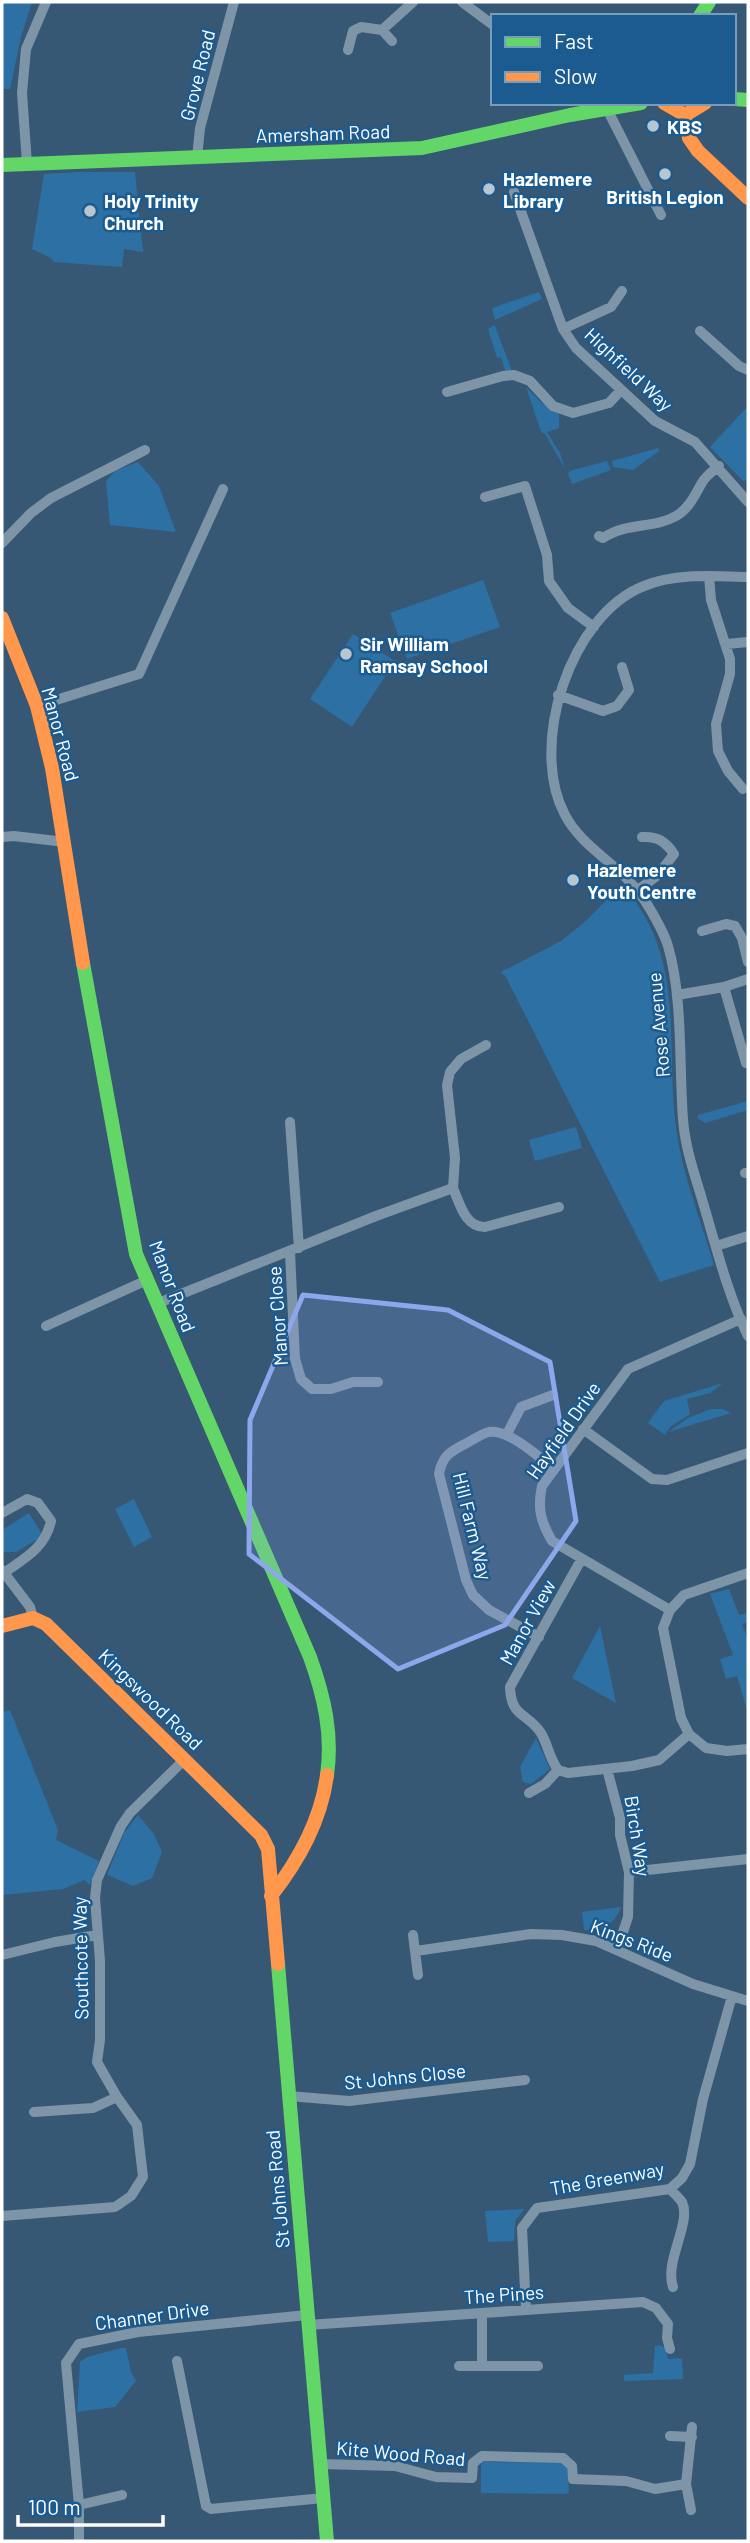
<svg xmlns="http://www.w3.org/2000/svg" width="750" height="2543" font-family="Barlow,sans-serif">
<rect width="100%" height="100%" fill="#365875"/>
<path fill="#2d70a4" d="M2,2h30l-11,35 -11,52h-8z
M77,172h58l8,80 -19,-3 -2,18 -68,-5 -3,-4 -19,-9 12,-75z
M539,292l3,7 -47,21 -3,-12z
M493,326h2l17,45 -6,2 -5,-16 -4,1 -9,-29z
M526,387l15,15 18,12v14l-12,4 13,21 5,16 -20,-35 -4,-2z
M748,406v74l-5,1 -33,-34z
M658,448l1,3 -26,19 -20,-3 -1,-6z
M607,461l4,9 -39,14 -4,-10 2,-3z
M138,462l21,24 17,46 -66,-7 -4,-44 9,-10z
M483,580l17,47 -93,32 -17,-46z
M353,634l42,27 -43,66 -42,-28z
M622,884c63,73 44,148 53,235 5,50 25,98 39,146l-54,17 -154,-305 -5,-5 60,-31 25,-20z
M748,1101v9l-43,13 -8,-5 1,-3z
M576,1127l6,21 -47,13 -6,-21z
M723,1383l-13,10 -23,6 3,15 -20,13 -5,8 -17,-12 16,-22z
M711,1409h12l8,4 -63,19 20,-14z
M134,1499l18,38 -18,10 -19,-38z
M29,1513l14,23 -27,16h-14v-22z
M729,1589l10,26 9,-2v9l-6,2 6,16v74l-11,-38 -11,3 -6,-20 13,-4 -23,-61z
M600,1626l16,77 -44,-25z
M10,1710l48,120 -2,10 43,21 -9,24 -6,-5 -21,9 -61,6v-183z
M536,1738l14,31 -19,15 -8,-2 -3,-15z
M138,1815l16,19 8,18 -10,26 -19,8 -26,-11 17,-42z
M621,1907c-7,18 -18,24 -37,23l-2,-18z
M524,2209l-9,12 -1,20 -26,1 -3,-31z
M660,2345l5,3 3,11 14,-1 1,21 -59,2v-6l29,-2 2,-27z
M121,2348h5l5,24 5,9 -21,26 -38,5 3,-50 7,-5z
M483,2462l78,1 6,3 2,26 -3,2 -85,-1v-28z"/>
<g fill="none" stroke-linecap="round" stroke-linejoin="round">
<path stroke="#7e95a8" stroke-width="10" d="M462,2l31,23
M382,30l10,11
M348,50l5,-19 8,-4 21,3 31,-28
M607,109l54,106
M197,158l3,-30 34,-126
M27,164l-5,-71 4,-44 20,-47
M514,192l49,137 13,19 79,73 40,21 53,60
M563,329l48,-22 11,-16
M700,331l39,35 9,4
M447,392l56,-16 11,-1 16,6 23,25 20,7 36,-10 12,-13
M485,497l40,-11 22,69 2,26 19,27 26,19
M599,536l4,2c23,-16 51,-9 73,-22 14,-8 19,-22 27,-35 4,-6 10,-10 16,-15
M2,543l29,-30 20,-15 94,-48
M709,576l2,24 19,59v15l-14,50 2,27 10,20 15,18
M748,577c-34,-1 -72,-4 -104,9 -74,29 -116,160 -79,229 17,32 50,47 72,75 10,12 27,42 31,56 15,51 11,120 15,173 2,30 13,59 21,87 13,44 24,89 44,130
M727,644l21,-2
M558,695l45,16 14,-5 12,-16 -7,-23
M37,706l102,-32 84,-185
M2,837l12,-1 51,6
M638,890l20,-15 16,-21c-9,-13 -17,-18 -32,-17
M702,931l24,-7 9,2 7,12 6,24
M724,987l22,76
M677,995l47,-8 24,-8
M290,1122l9,126
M745,1173h3
M453,1188c7,16 12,39 32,39l74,-20
M716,1246l32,-10
M290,1252l5,107 6,20 11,10h19l22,-7h25
M156,1304l220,-88 77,-28 2,-30 -8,-73 3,-13 11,-13 25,-14
M46,1326l101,-46
M583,1429l69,50 15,1 81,-27
M507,1434l14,-27 32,-12
M2,1513l25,-14 11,4 13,18c-6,27 -26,37 -47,52
M2,1570l28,37 3,11
M748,1573l-64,22 -14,15 -7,18 18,90 8,16 17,14 21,3 21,-2
M670,1610l-118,-69c-11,-19 -15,-32 -10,-55l86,-117 113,-50
M539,1637l-50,-27 -16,-15 -7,-15 -27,-106c3,-17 10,-22 26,-30 8,-4 16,-10 24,-12 20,-3 49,25 65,36
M607,1769l13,49v17l9,37 -1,45 -11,33
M558,1770c-9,-13 -10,-25 -17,-37 -14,-21 -30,-15 -31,-46l71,-127
M529,1793l16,-9 13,-14 10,3 64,-7 27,-6 30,-26
M629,1872l119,-13
M413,1935l5,40
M416,1951l115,-17 31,1 34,6 97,43 55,17
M2,1955l53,-13 42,-7
M289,2096l60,5 176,-21
M34,2112l59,-4 24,-11
M670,2189c4,4 9,9 12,13 10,21 -18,59 -9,85
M2,2216l113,-9 16,-11 12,-19 -6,-52 -20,-28 -20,-35 3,-22v-79l-5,-63 2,-18 24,-54 9,-13 55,-54
M526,2310l-4,-82 15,-20 133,-19 12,-11 8,-14 13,-65 29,-103
M482,2314v51
M308,2325l335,-23 13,6 12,16 -1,14 3,11
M177,2361l29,145 5,3 112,-11
M459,2366h79
M670,2436l22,1
M321,2464l74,2 41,11 36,1 1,-15 9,-7 81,2 9,8 1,13 53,2 29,8 31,-5 6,-57
M686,2484l5,26
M79,2505l43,-10
M79,2541v-36l-13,-142 13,-19 59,-12 169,-17"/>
<path stroke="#63d668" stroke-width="14" d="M700,16l9,-14
M734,99l14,1
M2,165l420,-17 148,-33 71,-12
M83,963l53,291 174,403c14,39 23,77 17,118
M278,1964l49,577"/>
<path stroke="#ff974d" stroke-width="14" d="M664,103l21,12 20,-12
M685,115l4,23 9,13 50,47
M2,618l35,88 15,62 31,195
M2,1626l31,-8 13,6 215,211 7,14 10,115
M271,1896c28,-36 50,-75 56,-121"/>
</g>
<path fill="#8ea6ec" fill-opacity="0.2" stroke="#8ea6ec" stroke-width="5" stroke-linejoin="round" d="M303,1295l145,15 102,52 26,159 -71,104 -107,44 -149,-115 1,-134z"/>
<g fill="#b9c5cf" stroke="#1c5b8f" stroke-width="2.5">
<circle cx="653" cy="126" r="7"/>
<circle cx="665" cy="174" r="7"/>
<circle cx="489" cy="189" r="7"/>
<circle cx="90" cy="211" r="7"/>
<circle cx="346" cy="654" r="7"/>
<circle cx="573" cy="880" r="7"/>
</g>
<g text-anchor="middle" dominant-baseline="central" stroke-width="5" stroke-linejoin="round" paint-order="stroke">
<g font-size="19" fill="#fff" stroke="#1c5b8f">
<text transform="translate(197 75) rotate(-76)">Grove Road</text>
<text transform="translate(323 133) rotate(-2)">Amersham Road</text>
<text transform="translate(629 369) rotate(43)">Highfield Way</text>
<text transform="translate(61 734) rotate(75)">Manor Road</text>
<text transform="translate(658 1025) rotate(-95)">Rose Avenue</text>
<text transform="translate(173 1286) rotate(69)">Manor Road</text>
<text transform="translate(277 1316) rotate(-94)">Manor Close</text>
<text transform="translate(563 1430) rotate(-55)">Hayfield Drive</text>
<text transform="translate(473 1526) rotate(76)">Hill Farm Way</text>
<text transform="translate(527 1622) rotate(-61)">Manor View</text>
<text transform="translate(151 1699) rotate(44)">Kingswood Road</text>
<text transform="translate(638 1836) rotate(81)">Birch Way</text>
<text transform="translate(632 1940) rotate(21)">Kings Ride</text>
<text transform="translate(80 1958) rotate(-91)">Southcote Way</text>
<text transform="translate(405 2076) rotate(-6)">St Johns Close</text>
<text transform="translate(607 2178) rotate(-10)">The Greenway</text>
<text transform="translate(277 2189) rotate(-95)">St Johns Road</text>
<text transform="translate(504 2294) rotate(-4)">The Pines</text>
<text transform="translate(152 2315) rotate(-8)">Channer Drive</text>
<text transform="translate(401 2453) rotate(5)">Kite Wood Road</text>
</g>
<g font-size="19" font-weight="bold" fill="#fff" stroke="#1c5b8f" text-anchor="start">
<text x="667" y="126">KBS</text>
<text x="503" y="178">Hazlemere<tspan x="503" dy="22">Library</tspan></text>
<text x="665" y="196" text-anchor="middle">British Legion</text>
<text x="104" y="200">Holy Trinity<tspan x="104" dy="22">Church</tspan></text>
<text x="360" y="643">Sir William<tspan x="360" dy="22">Ramsay School</tspan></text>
<text x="587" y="869">Hazlemere<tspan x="587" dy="22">Youth Centre</tspan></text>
</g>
</g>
<rect width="750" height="2543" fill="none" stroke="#ffffff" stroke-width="7"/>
<rect x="491" y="14" width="245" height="91" fill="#1c5b8f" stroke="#779dbc" stroke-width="2"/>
<rect x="505" y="37" width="35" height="10" fill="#63d668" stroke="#779dbc" stroke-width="2"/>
<text x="554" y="49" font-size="21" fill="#ffffff">Fast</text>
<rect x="505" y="72" width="35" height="10" fill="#ff974d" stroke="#779dbc" stroke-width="2"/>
<text x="554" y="84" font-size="21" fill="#ffffff">Slow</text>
<path d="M18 2515v10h145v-10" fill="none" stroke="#ffffff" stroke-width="3.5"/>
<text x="28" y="2515" font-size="21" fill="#ffffff" stroke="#1c5b8f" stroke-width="5" paint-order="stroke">100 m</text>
</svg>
